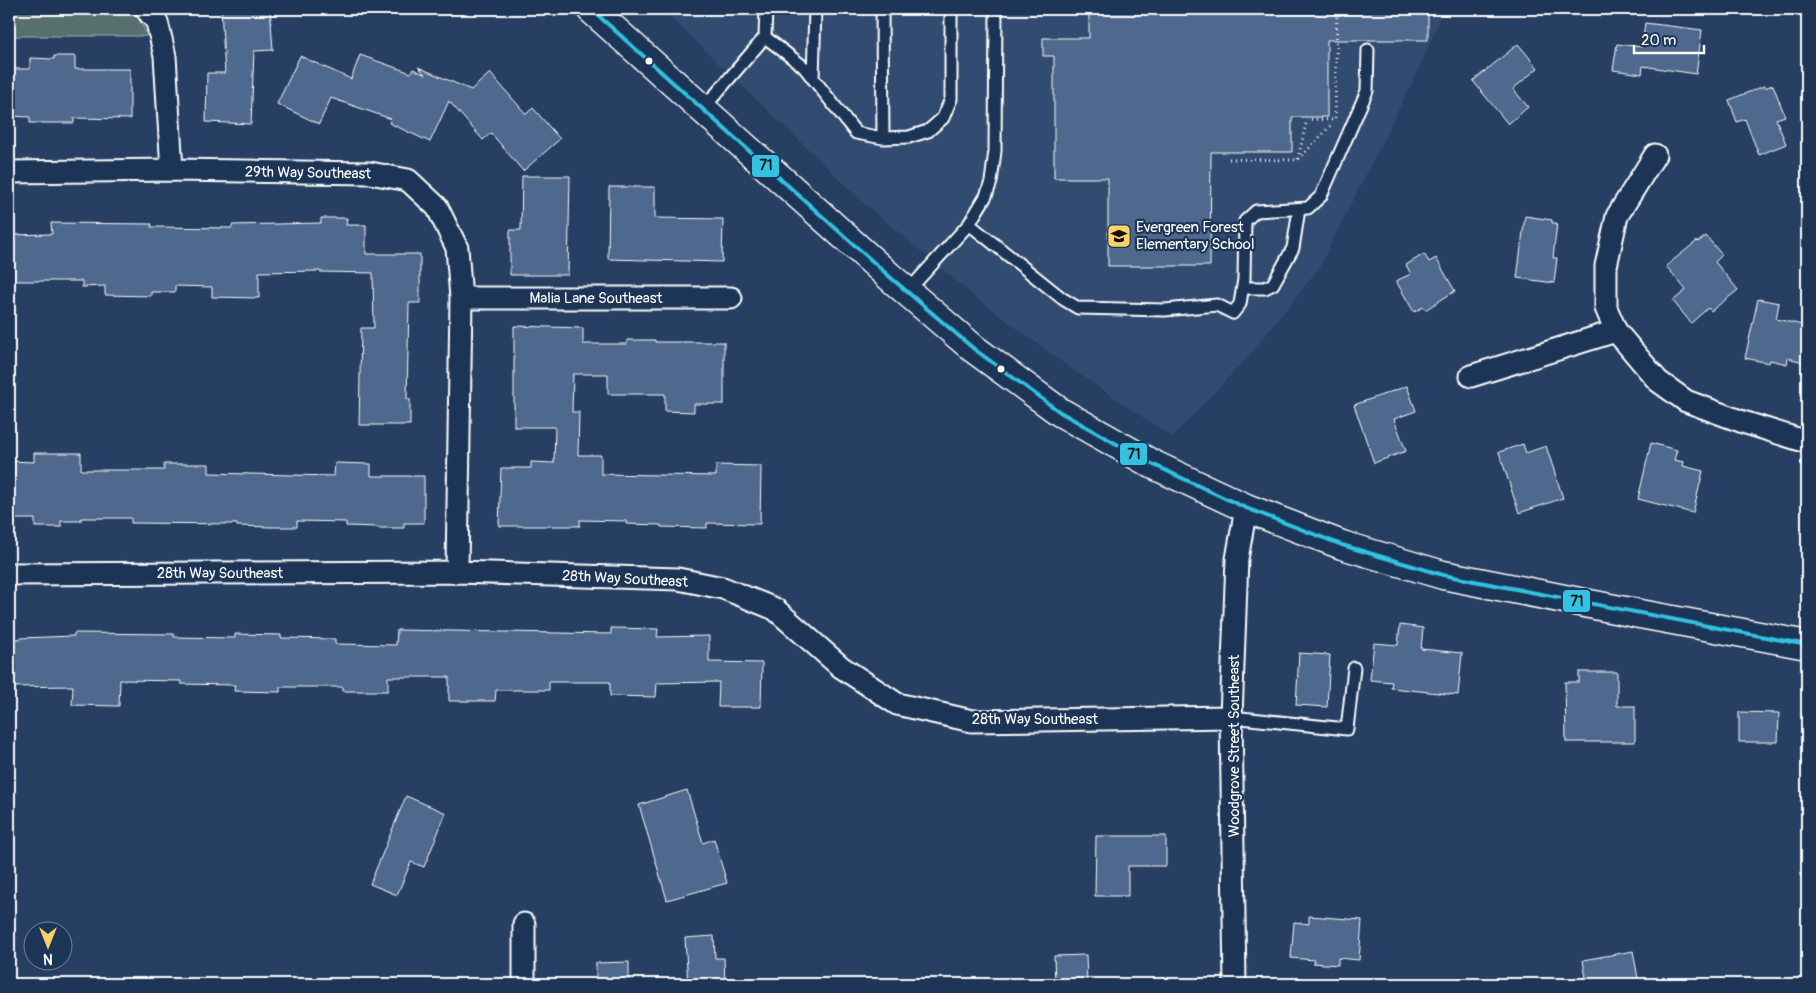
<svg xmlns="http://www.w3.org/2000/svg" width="1816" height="993" font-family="Pangolin,sans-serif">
<rect width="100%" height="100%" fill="#273f62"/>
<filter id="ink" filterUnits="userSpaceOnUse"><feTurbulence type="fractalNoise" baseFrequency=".02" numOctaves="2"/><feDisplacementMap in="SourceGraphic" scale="10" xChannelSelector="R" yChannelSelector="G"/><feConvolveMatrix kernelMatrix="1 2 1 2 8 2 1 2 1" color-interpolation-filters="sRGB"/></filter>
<g filter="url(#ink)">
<path fill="#334b6f" d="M662,9h781l-22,56 -102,203 -69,87 -78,82 -106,-72 -91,-68 -110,-93z"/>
<path fill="#546f6d" stroke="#aab7b6" d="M9,9h121l6,5 12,22h-139z"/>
<path fill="#4f678d" stroke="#fff" d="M221,9h49l3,41 -19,1 -3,73 -45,-2 1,-49h18z
M1089,9h339v31h-101v77h-35v35h-81l-1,114h-102v-88h-54v-122h-11v-18h46z
M1645,23l57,7 -6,44 -53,-8 -1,8 -29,-4 4,-26 25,3z
M1518,44l20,24 -25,21 15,18 -20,17 -35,-43z
M360,55l51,18 2,-4 13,6 -8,-8 53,23 19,-17 36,41 7,-6 27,31 -37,32 -32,-38 -8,7 -34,-39 -19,41 -41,-19 2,-4 -60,-21 -12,26 -42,-20 23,-48 51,23z
M54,56h21v13h55v50l-56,-1v5h-44v-6l-21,-1v-47h21v-11l24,1z
M1773,85l12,31 -9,3 10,25 -27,11 -14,-36 -8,3 -8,-22 35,-14v2z
M522,176h48l-2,99h-58v-45h11z
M609,187h46v31l68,1 -1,43 -114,-3z
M1525,216l27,4v3h5l-4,35h4l-3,25 -37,-5z
M321,218h26l-1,7h20v29h54v49h-11l-2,96h3v26h-51l2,-97h13l-1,-55 -53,-1v-1l-61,1v26l-47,-1v-10l-37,-1v6h-24v4l-46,-1v-9l-23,1v-6h-73v-46l43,-1 -1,-11 101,1 -1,3 81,1v-3l89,-2z
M1706,236l16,19 -7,7 23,28 -27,21 -3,-3 -17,15 -18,-22 13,-11 -20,-24 31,-25 1,1z
M1424,254l5,8 7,-4 19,33 -30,19 -2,-3 -9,5 -18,-31 15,-7 -5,-9z
M1758,299l21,4 -3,16 31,7v37l-19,-5 -1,6 -17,-4 -1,3 -24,-5z
M514,326l69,2v16h44v-4h28v2h69v62h-30v8l-29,-1v-17h-57v-20h-35l-1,38h7l-1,43h23v19l115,2v-11l45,1 -1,58 -53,-1v5l-46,-1v-2l-35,-1v-3l-46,-1v6h-81l2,-58h30v-6l23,1 1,-36h-41z
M1407,386l9,25 -22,8 12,32 -32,12 -20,-58z
M1651,443l26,7 -3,10 10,2 -1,4 20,5 -10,42 -55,-14z
M1523,444l3,9 20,-7 17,52 -44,15 -20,-61z
M34,453h47v17h83v-6h45v9l125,3 1,-13 36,1v12h53v47h-20v5h-26v-1l-32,-1v-4l-49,-1v6h-27l-33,-1v-2l-106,-1v-5h-50v3h-20v6h-26v-8h-26v-58l25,1z
M1400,625l23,3 -2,21 41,4 -4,42 -67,-7 1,-6 -22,-2 4,-37 24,2z
M611,628l47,1 -1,8 52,-1v26l53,1 -1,44h-43l1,-25 -62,1 -1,14 -46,-1v-14h-61v8h-53l-1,11h-46v-24h-61v14h-45v-4h-63v5l-46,-1 1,-6 -54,-1v-3l-61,-1 -1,26 -47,-1 1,-19 -64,1v-48h11v-1l54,-2v-3l100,1v3l61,1v-4l46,1v3l54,1v5l61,1 1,-15 214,4z
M1299,653l31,2 -3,52 -31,-2z
M1579,672h38v34h18v36h-69l-1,-60h14z
M1739,712l40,1 -1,29h-39z
M687,790l16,53 11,-4 13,44 -60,17 -28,-95z
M406,796l40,17 -22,54 -13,-5 -14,33 -27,-11z
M1096,836h70v30h-38v30h-33z
M1309,916l53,4 -3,40 -21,-2v7l-25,-2 1,-3 -23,-2 3,-36 15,2z
M714,936l1,22h9l1,26h-37l-3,-46z
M1633,951l6,33h-52l-4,-24z
M1086,955l1,28 -32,1 -1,-28z
M629,962v22h-33v-21z"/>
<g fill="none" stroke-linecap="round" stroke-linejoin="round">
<g stroke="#fff" stroke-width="15">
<path id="service" d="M882,9l1,129
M765,37l39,30 52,66 27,5 26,-1 19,-6 15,-13 8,-19v-90
M813,79l2,-70
M702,110l63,-73 1,-28
M969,224l94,75 15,9 87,2 52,-5 16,8 7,-9 4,-25 1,-58 11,-10 52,-3 13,-12 46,-105 1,-41
M1243,288h22l8,-4 20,-36 6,-39
M907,292l62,-68 17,-28 5,-14 4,-31 1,-142
M1231,717l116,12 7,-61"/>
</g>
<g stroke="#fff" stroke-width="25">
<path id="minor" d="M146,9l11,13 8,34 7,114
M1655,155l-38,61 -11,50v42l10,23 42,50 28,20 57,21 64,20
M9,172l163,-2 198,3 38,7 29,27 20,41 4,50 -4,274
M461,298h270
M1471,376l145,-45
M9,574l448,-2 221,7 45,9 52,21 66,58 56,37 75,17 259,-4
M524,984v-60
M1235,984l-4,-267 6,-158 9,-51"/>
</g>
<g stroke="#fff" stroke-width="31">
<path id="tertiary" d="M591,9l299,268 84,72 86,63 92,52 94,44 96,37 101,30 197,39 167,31"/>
</g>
<path stroke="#fff" stroke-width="3" stroke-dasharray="1 4" stroke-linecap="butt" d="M1335,118l2,-109
M1229,159l69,1 35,-37
M1298,159l9,-40 28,1"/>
<use href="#service" stroke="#1d3557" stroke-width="11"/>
<use href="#minor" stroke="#1d3557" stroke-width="21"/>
<use href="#tertiary" stroke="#1d3557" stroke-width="28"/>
<g stroke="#1d3557" stroke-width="8">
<path id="bus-1" d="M591,9l299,268 84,72 86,63 92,52 94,44 96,37 101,30 364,70"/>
</g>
<use href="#bus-1" stroke="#33c2e2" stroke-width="4"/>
</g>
</g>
<defs>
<g id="school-square" transform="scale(1.25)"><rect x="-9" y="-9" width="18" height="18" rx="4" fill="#ffd166" stroke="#1d3557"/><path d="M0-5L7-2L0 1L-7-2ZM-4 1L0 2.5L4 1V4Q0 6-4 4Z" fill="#111"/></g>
</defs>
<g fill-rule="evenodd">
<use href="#school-square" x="1119" y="236"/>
</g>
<g fill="#fff" stroke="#1d3557" stroke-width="2">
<circle cx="649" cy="61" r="4.5"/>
<circle cx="1001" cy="369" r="4.5"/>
</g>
<g text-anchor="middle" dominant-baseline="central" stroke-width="4.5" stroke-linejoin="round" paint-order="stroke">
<g font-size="15" fill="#fff" stroke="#1d3557">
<text transform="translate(308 173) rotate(1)">29th Way Southeast</text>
<text x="596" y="298">Malia Lane Southeast</text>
<text x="220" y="573">28th Way Southeast</text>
<text transform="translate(625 579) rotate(3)">28th Way Southeast</text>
<text x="1035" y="719">28th Way Southeast</text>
<text transform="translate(1234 746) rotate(-90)">Woodgrove Street Southeast</text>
</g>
<g font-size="15" fill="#fff" stroke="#1d3557" text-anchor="start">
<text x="1136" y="227">Evergreen Forest<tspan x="1136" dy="17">Elementary School</tspan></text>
</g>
</g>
<g stroke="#1d3557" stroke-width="2">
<rect x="751" y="154" width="29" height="24" rx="5" fill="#33c2e2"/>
<rect x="1119" y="442" width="29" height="24" rx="5" fill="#33c2e2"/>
<rect x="1562" y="589" width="29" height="24" rx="5" fill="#33c2e2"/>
</g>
<g font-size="14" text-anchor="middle" font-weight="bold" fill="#111">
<text x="766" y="170">71</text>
<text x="1134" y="459">71</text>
<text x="1577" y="606">71</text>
</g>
<rect width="1816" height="993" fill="none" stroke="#1d3557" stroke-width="30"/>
<rect x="15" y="15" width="1786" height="963" fill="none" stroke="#fff" stroke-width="2" filter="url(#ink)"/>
<g transform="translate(48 946) rotate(180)"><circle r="24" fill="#1d3557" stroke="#77869a"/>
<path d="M0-4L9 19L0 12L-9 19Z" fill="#ffd166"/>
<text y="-8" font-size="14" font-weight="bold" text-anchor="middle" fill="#ffffff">N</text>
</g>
<path d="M1634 45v8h70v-8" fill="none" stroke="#ffffff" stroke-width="2.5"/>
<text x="1641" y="45" font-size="15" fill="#ffffff" stroke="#1d3557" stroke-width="4" paint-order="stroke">20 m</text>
</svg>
